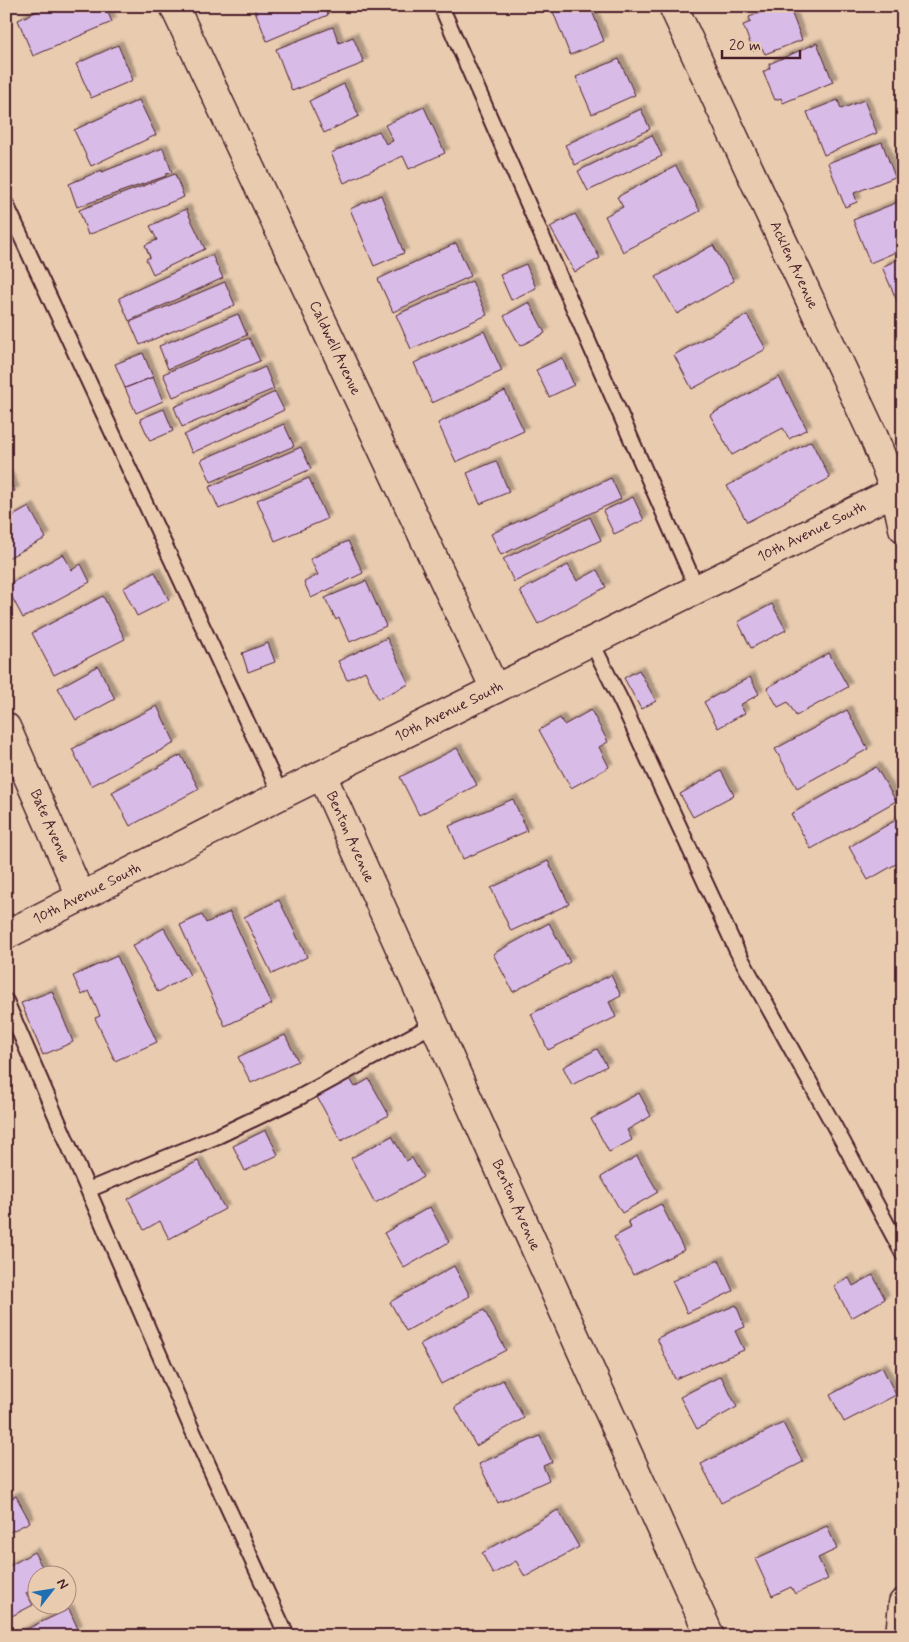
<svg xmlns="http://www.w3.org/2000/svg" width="909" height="1642" font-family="Mynerve,sans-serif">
<defs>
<filter id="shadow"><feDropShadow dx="4.5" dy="-4.5" stdDeviation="1" flood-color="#0004"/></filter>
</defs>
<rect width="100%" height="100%" fill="#e9ccb0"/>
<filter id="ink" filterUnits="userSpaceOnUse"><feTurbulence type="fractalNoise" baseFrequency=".02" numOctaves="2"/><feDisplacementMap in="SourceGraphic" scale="10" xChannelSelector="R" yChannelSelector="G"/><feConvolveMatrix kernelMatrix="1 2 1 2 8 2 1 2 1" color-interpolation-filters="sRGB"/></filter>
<g filter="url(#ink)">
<path fill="#d9bbe8" stroke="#4a1f2b" filter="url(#shadow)" d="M49,6h56l7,16 -79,34 -15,-36z
M253,6h72l3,9 -61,26z
M559,6h31l14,35 -34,14 -18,-46z
M778,6h11l13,34 -37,14 -3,-6 -9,3 -10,-26 8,-3 -2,-5z
M333,27l6,16 14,-6 11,26 -72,28 -16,-42z
M817,43l16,39 -50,21 -2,-5 -6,2 -12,-28 7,-4 -1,-4z
M118,45l15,35 -42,18 -15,-34z
M619,59l16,36 -43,19 -16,-37z
M344,84l15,32 -35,17 -15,-32z
M139,100l17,35 -65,31 -17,-36z
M838,100l3,9 23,-9 13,33 -53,22 -17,-43z
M424,107l21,46 -36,16 -6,-13 -59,27 -13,-30 48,-22 7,13 7,-3 -8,-16z
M641,109l9,20 -75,36 -10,-20z
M652,135l10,21 -74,35 -10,-20z
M882,142l13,35 -41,16 3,9 -12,5 -17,-44z
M163,148l9,24 -6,2v2l-89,31 -8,-23 33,-14v2z
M676,166l24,45 -77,41 -18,-36 18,-9 -6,-10z
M175,174l9,23 -96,38 -9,-25z
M381,195l23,58 -30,13 -24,-57z
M903,200v49l-33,14 -17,-43z
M186,209l19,40 -52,25 -7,-15 4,-2 -5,-12 12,-5 -7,-14z
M575,214l25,44 -25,14 -25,-45z
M456,243l15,33 -78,36 -15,-33z
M713,245l21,36 -57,33 -21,-37z
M212,255l11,23 -94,43 -10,-23z
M903,257v44l-5,2 -16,-36z
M526,264l10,24 -25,12 -11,-25z
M472,281l15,34 -76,34 -15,-34z
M225,282l10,23 -95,40 -10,-23z
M529,302l16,31 -25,13 -16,-30z
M238,314l9,21 -79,34 -9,-23z
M747,315l19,34 -74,40 -18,-34z
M484,331l18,40 -70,32 -18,-40z
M249,338l11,23 -87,36 -10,-23z
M143,353l10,24 -28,11 -10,-24z
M562,358l12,27 -25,12 -13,-27z
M265,367l9,22 -92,38 -8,-20z
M153,377l10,24 -27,12 -11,-25z
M779,377l28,52 -18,10 -6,-11 -51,27 -22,-40z
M505,391l19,40 -68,31 -18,-39z
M275,392l9,18 -92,43 -8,-18z
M164,409l9,22 -23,10 -10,-22z
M284,424l10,22 -83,36 -10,-22z
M811,441l19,37 -83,44 -20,-36z
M301,447l10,22 -92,40 -10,-22z
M496,461l13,31 -29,12 -13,-31z
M6,473l9,18 -9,4z
M309,478l18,41 -52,22 -18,-41z
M611,478l10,21 -120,56 -10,-21z
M633,497l11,23 -30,14 -11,-23z
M29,507l17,31 -40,21v-39z
M590,517l11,23 -87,42 -11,-23z
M348,541l15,32 -52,25 -7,-16 14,-7 -8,-16z
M63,554l9,16 9,-6 9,18 -67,36 -17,-32z
M568,565l9,16 20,-11 9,17 -68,37 -18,-33z
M155,572l14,28 -32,16 -14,-28z
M366,581l20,45 -36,16 -11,-24 -3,2 -11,-22z
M103,596l22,43 -71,36 -22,-42z
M772,604l14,26 -35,18 -13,-26z
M387,638l22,46 -31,15 -13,-28 -18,9 -9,-19z
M268,643l7,19 -27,10 -6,-19z
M829,653l19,34 -52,29 -8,-14 -10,5 -11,-19z
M98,666l17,33 -39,21 -18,-32z
M639,670l17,31 -15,8 -17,-31z
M750,677l9,17 -19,11 5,8 -27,15 -14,-26z
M157,706l18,37 -84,43 -19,-37z
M591,710l17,32 -9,5 10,20 -38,21 -32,-58 21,-12 4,7z
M847,710l21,39 -71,39 -22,-39z
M457,748l20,37 -58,30 -19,-38z
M181,755l18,34 -69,37 -18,-34z
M876,767l20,34 -85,48 -20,-35z
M721,771l13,24 -41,22 -13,-23z
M513,799l14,32 -64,28 -14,-33z
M903,816v44l-35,20 -19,-33z
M548,861l21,43 -58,27 -20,-43z
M279,900l28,57 -35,17 -28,-57z
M230,912l42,92 -47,22 -45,-101 22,-10 4,8z
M549,923l21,39 -57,30 -20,-38z
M164,928l26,47 -32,17 -26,-46z
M117,956l40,86 -42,19 -20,-43 5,-2 -11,-25 -7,4 -9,-19z
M611,975l10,21 -12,6 7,15 -68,33 -17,-36z
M52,991l21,51 -30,13 -22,-52z
M285,1035l13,26 -47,22 -13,-26z
M597,1049l10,17 -35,19 -9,-18z
M349,1077l6,10 14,-8 20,36 -48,26 -25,-46z
M639,1093l12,23 -24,14 5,10 -23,12 -18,-33z
M266,1130l12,25 -33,16 -12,-25z
M392,1136l14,25 6,-3 11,19 -48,26 -24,-45z
M637,1156l21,36 -36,21 -21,-36z
M198,1161l27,48 -56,30 -9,-18 -16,9 -16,-31z
M661,1204l23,46 -51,25 -19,-38 17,-9 -3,-7z
M430,1207l19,35 -45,26 -20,-35z
M719,1260l14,31 -46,22 -15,-32z
M454,1266l16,30 -64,35 -16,-29z
M873,1275l12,24 -34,19 -17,-32 15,-8 4,8z
M736,1305l9,22 -10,4 9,19 -69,29 -18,-41z
M484,1310l22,40 -65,34 -21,-40z
M882,1367l14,28 -52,27 -14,-27z
M721,1376l16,31 -40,22 -17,-32z
M503,1380l21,38 -48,28 -21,-39z
M783,1423l20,39 -82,41 -20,-39z
M540,1436l12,26 -9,4 6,14 -51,23 -19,-39z
M16,1496l14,26 -24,12v-33z
M558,1510l21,37 -54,30 -9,-16 -23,13 -11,-21z
M827,1526l10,23 -19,9 10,21 -33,15 -4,-7 -19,9 -17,-37z
M34,1552l12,22h-8v13l-12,6 7,12 -27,14v-51z
M69,1609l9,20 -11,5 1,2h-56z"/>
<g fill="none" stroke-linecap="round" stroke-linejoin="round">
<g stroke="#4a1f2b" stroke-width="18">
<path id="service" d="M441,6l256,583
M6,204l275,591
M591,641l31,62 115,248 106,191 60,112
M6,1001l184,424 97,211
M88,1190l130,-54 82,-39 134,-73"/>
</g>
<g stroke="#4a1f2b" stroke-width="31">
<g id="minor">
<path id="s1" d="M174,6l321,683"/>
<path id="s2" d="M673,6l200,429 22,56"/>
<path id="s3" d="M6,727l75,170"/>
<path id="s4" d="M322,775l388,861"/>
<path d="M900,1636l3,-33"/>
</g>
</g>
<g stroke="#4a1f2b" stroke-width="31">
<g id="tertiary">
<path id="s5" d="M6,935l275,-140 614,-304 8,37"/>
</g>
</g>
<use href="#service" stroke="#e9ccb0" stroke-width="14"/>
<use href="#minor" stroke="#e9ccb0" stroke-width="28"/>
<use href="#tertiary" stroke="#e9ccb0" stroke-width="28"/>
</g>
</g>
<g text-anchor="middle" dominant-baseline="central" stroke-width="5" stroke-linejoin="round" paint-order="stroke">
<g font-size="15" fill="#4a1f2b" stroke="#e9ccb0">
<text stroke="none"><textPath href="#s2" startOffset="286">Acklen Avenue</textPath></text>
<text stroke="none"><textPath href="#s1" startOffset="378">Caldwell Avenue</textPath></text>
<text stroke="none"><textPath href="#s5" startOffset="901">10th Avenue South</textPath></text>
<text stroke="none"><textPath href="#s5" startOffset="496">10th Avenue South</textPath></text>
<text stroke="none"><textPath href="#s3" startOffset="108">Bate Avenue</textPath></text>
<text stroke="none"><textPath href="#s4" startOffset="68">Benton Avenue</textPath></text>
<text stroke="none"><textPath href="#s5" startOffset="91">10th Avenue South</textPath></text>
<text stroke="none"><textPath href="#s4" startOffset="472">Benton Avenue</textPath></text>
</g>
</g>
<rect width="909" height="1642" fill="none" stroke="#e9ccb0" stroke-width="25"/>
<rect x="12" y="12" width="884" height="1617" fill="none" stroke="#4a1f2b" stroke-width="2" filter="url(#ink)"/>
<g transform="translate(52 1590) rotate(59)"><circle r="24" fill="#e9ccb0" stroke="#a9877b"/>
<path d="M0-4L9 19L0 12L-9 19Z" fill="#1f6fb2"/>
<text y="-8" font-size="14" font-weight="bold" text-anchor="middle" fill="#4a1f2b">N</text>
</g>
<path d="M722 50v8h78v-8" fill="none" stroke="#4a1f2b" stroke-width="2.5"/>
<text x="729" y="50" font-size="15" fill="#4a1f2b" stroke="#e9ccb0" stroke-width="4" paint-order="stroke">20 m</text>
</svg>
